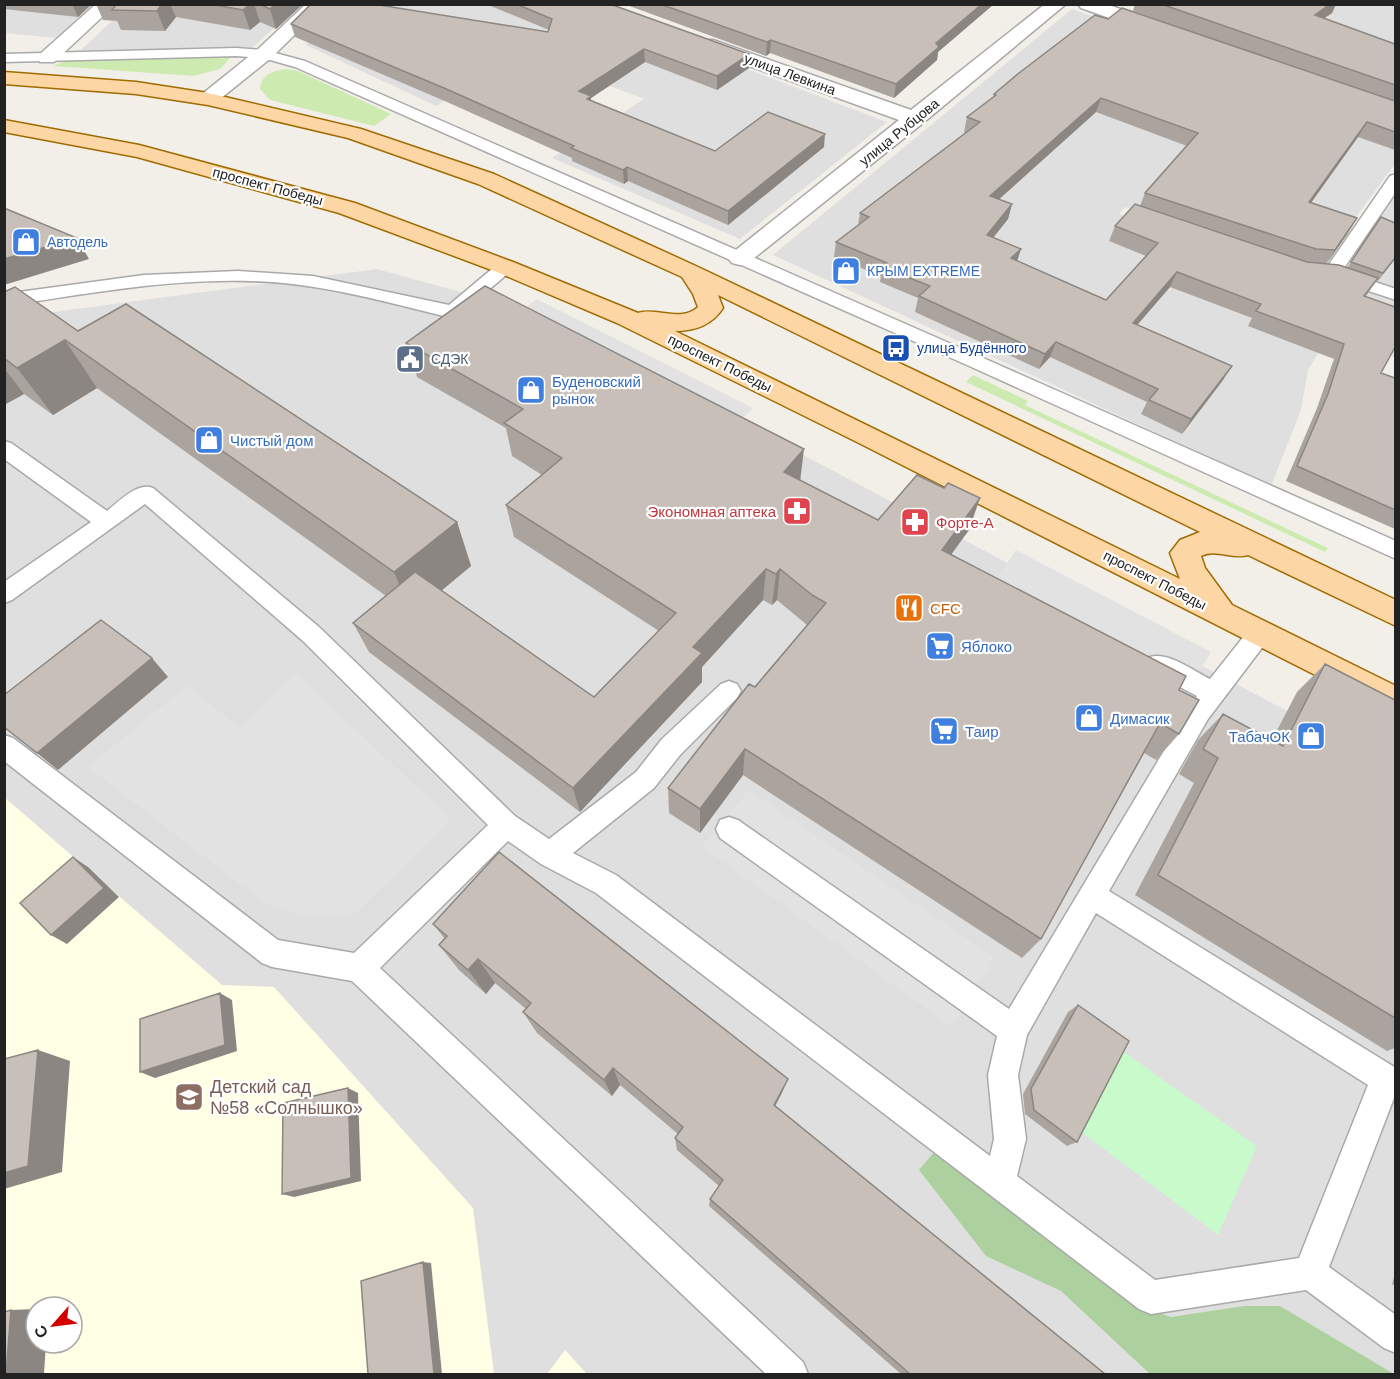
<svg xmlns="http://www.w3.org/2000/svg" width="1400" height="1379" font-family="Helvetica,sans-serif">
<rect width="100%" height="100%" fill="#f2efe9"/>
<path fill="#e0dfdf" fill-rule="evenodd" d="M4,5h90l-37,33 -52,-5z
M129,5h170l-48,44 -170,1z
M346,5h231l310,117 -147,117 -188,-81 92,-59 -123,-47 -85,54 -130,-61z
M1137,5h258v90z
M1072,9l323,113v42l-67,91 -16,7 -187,-55 -6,7 189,67h27l60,21v28l-7,17 7,4v6l-64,-25 -23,38 -7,40 -30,76 -498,-231z
M1395,189v99l-49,-19z
M377,269l156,43 862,456v606h-1390v-1050l34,-10zM36,1307h36v36h-36z"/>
<path fill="#ffffe5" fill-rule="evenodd" d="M4,797l218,188 52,2 199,221 21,166h-489zM36,1307h36v36h-36z
M565,1350l22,24h-40z"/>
<path fill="#cdebb0" d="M228,55l3,2 -11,12 -26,7 -141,-10 16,-6z
M287,69l11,2 93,43 -17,12 -104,-26 -10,-11c2,-16 13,-18 27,-20z
M973,375l55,26 -3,4 303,143 -3,4 -359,-170z"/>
<path fill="#add19e" d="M935,1151l118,86 77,66 41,14 73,-11h36l114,68h-244l-89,-83 -75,-35 -67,-86z"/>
<path fill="#c8facc" d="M1118,1048l139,98 -39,89 -142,-107z"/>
<path fill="#e2e2e2" d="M537,299l216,109 -17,16 -217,-111z
M1016,550l195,102 -26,45 -197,-105z
M296,674l155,145 -96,95 -53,3 -40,-16 -174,-134 100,-82 52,44z
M749,790l246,168 -43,69 -250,-180z"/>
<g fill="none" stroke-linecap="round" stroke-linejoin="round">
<g stroke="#a9a9a9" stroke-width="3">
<path id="service" d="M236,48l28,2 41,11 676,296 415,184v18l-429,-194 -672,-298 -32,-9 -27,-2 -232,6v-8z
M1396,174v18l-54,79 54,18v11l-70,-23 -3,-4 67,-97z
M505,262l6,1 3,4 -3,4 -53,45 -6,2c-46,-11 -92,-24 -138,-31 -103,-17 -208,4 -310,19v-12l140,-19 94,-4 75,5 136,29 50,-42z
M4,441l7,2 96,68c13,-10 30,-29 46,-23l166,139 196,189 34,23 87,-67 26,-33 59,-55 8,-3 8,3 4,7 -4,7 -57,57 -26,33 -81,65 43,22 374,281 4,-17 -6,-64 9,-39 -277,-198 -4,-9 4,-9 9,-3 9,3 271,189 188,-313 -47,-25 -4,-7 4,-7c18,-6 44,14 60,22l42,-53 8,-2 8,2 4,7 -4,7 -60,79 -99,172 287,177v31l-2,-1 -65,169 67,48v38l-12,-5 -78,-58 -155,24 -12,-5 -543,-416 -55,-29 -33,-23 -128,127 423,394 5,12h-42l-414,-393 -80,-14 -10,-4 -258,-202v-26l9,3 265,202 76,13 134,-128 -185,-184 -158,-137 -133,96 -8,3v-21l87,-60 -87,-63zM1096,913l272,172 -69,173 -144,22 -138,-104 9,-37 -8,-64 9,-40z"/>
</g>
<g stroke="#a9a9a9" stroke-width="3">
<path id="minor" d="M96,4h20l-62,58h-14l-3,-4 3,-4z
M1045,4h21l-143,119 -175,140 -8,2 -8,-2 -4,-5 4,-5 167,-133 -200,-72 -2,-4 2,-4h14l198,70z"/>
</g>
<g stroke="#a9a9a9" stroke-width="3">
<path id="tertiary" d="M306,4h20l-55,54 -56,45h-14l-3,-4 3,-4 56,-45z
M1078,4h28l57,20 2,4 -2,4h-14l-68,-24z"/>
</g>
<g stroke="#a06b00" stroke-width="3">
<path id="primary" d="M4,72l132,10 72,11 153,36 133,45 204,93 698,333v26l-148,-71c-16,5 -32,-7 -47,1l4,12 27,37 164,81v30l-537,-273 -242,-120 -120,-51 -158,-59 -202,-56 -133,-25v-12l135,25 216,58 158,59 125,51c20,-6 42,10 60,-6l-5,-13 -11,-17 -204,-93 -130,-46 -140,-33 -72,-11 -132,-10zM718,295l482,237 -20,8 -10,13 10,26 -505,-248c20,0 37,-6 48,-23z"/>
</g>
<use href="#service" fill="#fff" fill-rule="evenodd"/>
<use href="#minor" fill="#fff" fill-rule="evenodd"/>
<use href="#tertiary" fill="#fff" fill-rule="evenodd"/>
<use href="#primary" fill="#fcd6a4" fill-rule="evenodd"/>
</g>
<path fill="#aba49e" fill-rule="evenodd" d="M4,4h88l-14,13 -74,-8z
M96,4h205v2l-25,23 -16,-7 -10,8 -74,-13 -11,14 -44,-1 -4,-9 -14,-1z
M486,4h124l139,64 -32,22 -72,-28 -54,36v3l124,50 109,-4 -96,78 -100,-44 -4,3 -52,-23v-3l-125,-56 -152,-65 -4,-13 257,8 1,-2z
M624,4h370l-56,48 -1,8 -43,38 -124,-45 -4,3z
M1135,4h201l-4,9 -8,5 71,26v106l-37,-13 -47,65 37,31 -22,31 21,4 34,-51 14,42 -17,22 -1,-1 -11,16 15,77 14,5v151l-109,-48 31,-73 17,-49 -86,-33 4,-8 -82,-31 -33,38 86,55 -41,54 -41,-20 6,-12 -97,-45 -11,12 -124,-57 3,-14 -38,-16 1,-6 -47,-19 2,-15 22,-17 2,-12 105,-80 -1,-1 3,-15 26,-19 1,-4 114,-75 152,36 -127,-44zM1096,112l91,34 -42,47 -5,13 -25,20 -6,15 37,15 -40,44 -89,-39 4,-12 -28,-11 15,-19 4,-15 -13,-5z
M4,292l74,39 379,191 14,44 -30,25 153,106 65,-66 -145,-94 -8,-32 36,-30 -30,-19 -6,-28 -89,-51 -11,-34 394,137 78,40 91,10 -18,24 228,136v44l-23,26 -12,-7 -103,186 -19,19 -279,-183 -43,58 -31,-20 -1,-25 139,-163 -30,-25 -5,5 -9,-5 -61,67v15l-122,130 -211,-160 -16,-29 33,-27 -289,-208 -44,27 -29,-21 -20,11z
M1325,664l70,36v348l-8,3 -252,-156 59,-112 -15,-9 19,-34 25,-26 49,26 25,-48z
M433,924l355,155 -13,27 330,268h-204l-192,-168 1,-7 9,-13 -42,-36 -2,-12 3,-4 -58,-49 -8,11 -75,-63 -14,-21 3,-3 -31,-26 -9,11 -27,-24 -20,-25 6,-6z
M1078,1005l-1,137 -10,4 -42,-32 -2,-20 45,-82z
M1395,1274v12l-3,-2z"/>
<path fill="#8b8681" d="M72,4h20l-14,13z
M162,4h8l6,13 -11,14 -8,-20z
M250,4h4l6,18 -10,8 -7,-20z
M275,4h26v2l-25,23 -6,-20z
M982,4h12l-56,48 -1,8 -43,38 2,-14 40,-41z
M1330,4h6l-4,9 -24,16 7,-14z
M771,40l-1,13 -4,3 1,-14z
M644,49l1,13 -54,36 1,12 -13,-19z
M749,54v14l-32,22v-14z
M1101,98l-5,14 -110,99 4,-15z
M1367,122l-9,15 -57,80 8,-15z
M825,134l-1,13 -96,78v-14z
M627,167l1,14 -4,3 -1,-14z
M1012,204l-4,15 -25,31 4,-15z
M1357,218l-9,15 -22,32 9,-15z
M77,238l12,21 -85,26v-26z
M1021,249l-5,15 -5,-6z
M1177,272l-7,15 -44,51 7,-15z
M65,340l32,48 -44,27 -36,-47z
M1056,342l-6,15 -11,12 6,-15z
M1232,366l-9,14 -41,54 9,-15z
M4,368l20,26 -20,11z
M804,449l-4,33 -16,-10z
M980,498l-11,32 -37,51 10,-31z
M457,522l14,44 -59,49 -18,-43z
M766,569l-3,31 -61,67v15l-122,130 -7,-24 120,-141z
M780,569l-3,31 -5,5 4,-31z
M152,658l16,19 -110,93 -21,-17z
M745,749l-2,26 -43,58v-24z
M73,857l15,10 31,30 -52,47 -16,-9z
M478,959l17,24 -9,11 -18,-24z
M220,993l12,7 5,51 -82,27 -15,-6z
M38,1050l32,11 -8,111 -58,17v-16z
M613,1068l7,17 -8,11 -8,-16z
M788,1079l-7,16 -13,24 6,-14z
M348,1088l10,5 3,88 -67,16 -12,-3z
M423,1262l8,1 11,111h-8z
M36,1309v34h10l-2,31h-38l5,-64z"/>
<path fill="#c7bfb8" stroke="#8b8681" stroke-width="1.5" d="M117,4h45l-5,7 -45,-1z
M209,4h41l-7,6z
M259,4h16l-5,5z
M311,4h62l175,28 4,-13 -36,-15h94l139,50 -32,22 -73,-27 -65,42 12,5 -4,3 128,52 53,-39 57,22 -97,77 -101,-44 -4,3 -52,-22 3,-2 -130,-58 -153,-64z
M660,4h322l-46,39 3,4 -43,37 -125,-44 -4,2z
M1161,4h169l-15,11 80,29v41z
M1122,8l273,93v31l-28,-10 -58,80 48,16 -22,32 -19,-1 -171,-56 53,-60 -97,-35 -111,98 22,8 -25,31 34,14 -10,9 95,42 52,-57 -43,-17 20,-22 172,58 32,3 39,13 -14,18 31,11v40l-14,26 14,5v132l-98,-44 31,-72 16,-50 -88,-33 5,-7 -84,-32 -44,51 99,43 -41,53 -42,-19 9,-11 -102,-47 -11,12 -126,-58 11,-10 -48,-19 5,-4 -51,-21 33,-25 -9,-4 120,-91 -13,-5 29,-22 -2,-1 25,-21 76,-58 13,4z
M4,208l73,30 -73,21z
M1381,217l14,6v35l-12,15 -32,-11z
M485,286l319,163 -20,23 94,48 39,-45 27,13 4,-5 32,15 -38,52 244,126 -7,14 20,10 -20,34 -19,-11 -119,216 -296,-190 -45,60 -32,-21 81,-104 6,3 71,-84 -14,-8 -32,-26 -4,5 -10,-5 -73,78 9,6 -129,135 -220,-165 62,-51 179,125 82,-84 -170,-108 56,-47 -58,-35 19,-14 -117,-66z
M15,287l63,44 48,-27 331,218 -63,50 -329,-232 -48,28 -13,-10v-66z
M101,620l51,38 -115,95 -33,-26v-32z
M1325,664l70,36v318l-237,-143 60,-117 -15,-9 20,-35 60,32z
M499,852l289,227 -14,26 331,269h-195l-200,-175 13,-19 -48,-42 8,-11 -70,-59 -9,12 -81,-68 8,-9 -53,-44 -10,11 -29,-25 8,-9 -14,-12z
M73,857l31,31 -53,47 -31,-32z
M220,993l5,52 -85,27v-53z
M1078,1005l51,36 -52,101 -43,-32 -3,-21z
M38,1050l-10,116 -24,7v-114z
M348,1088l3,90 -69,16 1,-91z
M423,1262l11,112h-66l-7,-93z
M11,1310l-5,64h-2v-62z"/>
<defs>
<g id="shop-square" transform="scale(1.5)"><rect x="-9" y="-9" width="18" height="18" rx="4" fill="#3f7fe0" stroke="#fff"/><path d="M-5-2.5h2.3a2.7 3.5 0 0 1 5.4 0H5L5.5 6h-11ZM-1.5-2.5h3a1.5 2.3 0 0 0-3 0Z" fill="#fff"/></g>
<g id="bus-square" transform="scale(1.5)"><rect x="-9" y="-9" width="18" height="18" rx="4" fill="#1a4fb4" stroke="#fff"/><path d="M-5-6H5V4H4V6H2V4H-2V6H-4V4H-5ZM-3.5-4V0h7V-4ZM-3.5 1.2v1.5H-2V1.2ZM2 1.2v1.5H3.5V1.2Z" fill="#fff"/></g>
<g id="civic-square" transform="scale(1.5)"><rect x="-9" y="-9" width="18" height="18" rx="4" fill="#5c6f8a" stroke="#fff"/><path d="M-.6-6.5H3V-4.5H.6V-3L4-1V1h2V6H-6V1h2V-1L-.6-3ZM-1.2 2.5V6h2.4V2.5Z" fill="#fff"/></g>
<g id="pharmacy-square" transform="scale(1.5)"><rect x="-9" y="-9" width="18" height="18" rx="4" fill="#e0444e" stroke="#fff"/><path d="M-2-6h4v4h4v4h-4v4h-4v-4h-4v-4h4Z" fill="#fff"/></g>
<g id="restaurant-square" transform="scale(1.5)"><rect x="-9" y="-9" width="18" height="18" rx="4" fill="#e8710a" stroke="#fff"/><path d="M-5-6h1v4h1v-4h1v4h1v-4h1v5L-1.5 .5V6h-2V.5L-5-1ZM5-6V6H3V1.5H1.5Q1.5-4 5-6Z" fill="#fff"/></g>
<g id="supermarket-square" transform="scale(1.5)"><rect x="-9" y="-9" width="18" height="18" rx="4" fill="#3f7fe0" stroke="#fff"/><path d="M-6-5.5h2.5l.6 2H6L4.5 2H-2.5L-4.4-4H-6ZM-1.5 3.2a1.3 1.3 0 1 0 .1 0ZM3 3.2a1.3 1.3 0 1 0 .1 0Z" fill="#fff"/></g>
<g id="school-square" transform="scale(1.5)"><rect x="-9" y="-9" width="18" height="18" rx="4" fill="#8d6e63" stroke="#fff"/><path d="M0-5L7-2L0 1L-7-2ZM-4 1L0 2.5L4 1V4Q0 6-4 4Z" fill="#fff"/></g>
</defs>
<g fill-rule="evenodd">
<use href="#shop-square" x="26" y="242"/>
<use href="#shop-square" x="846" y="271"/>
<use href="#bus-square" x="896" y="348"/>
<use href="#civic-square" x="410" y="359"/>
<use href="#shop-square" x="531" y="390"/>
<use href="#shop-square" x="209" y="440"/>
<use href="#pharmacy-square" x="797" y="511"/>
<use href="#pharmacy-square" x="915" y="522"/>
<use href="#restaurant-square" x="909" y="608"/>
<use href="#supermarket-square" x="940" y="646"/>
<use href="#shop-square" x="1089" y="718"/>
<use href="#supermarket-square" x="944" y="731"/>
<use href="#shop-square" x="1311" y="736"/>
<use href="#school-square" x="189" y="1097"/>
</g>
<g text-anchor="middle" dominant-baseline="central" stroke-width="4.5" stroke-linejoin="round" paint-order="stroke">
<g font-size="14" fill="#222" stroke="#fff">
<text transform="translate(790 74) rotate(20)">улица Левкина</text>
<text transform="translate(899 132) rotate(-39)">улица Рубцова</text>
<text transform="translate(268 186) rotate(15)">проспект Победы</text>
<text transform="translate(720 363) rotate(26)">проспект Победы</text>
<text transform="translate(1155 580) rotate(27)">проспект Победы</text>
</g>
<g font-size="14" fill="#366cbe" stroke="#fff" text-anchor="start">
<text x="47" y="242">Автодель</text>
<text x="867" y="271">КРЫМ EXTREME</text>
</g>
<g font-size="14" fill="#164399" stroke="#fff" text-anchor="start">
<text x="917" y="348">улица Будённого</text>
</g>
<g font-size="14" fill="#4e5e75" stroke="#fff" text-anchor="start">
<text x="431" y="359">СДЭК</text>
</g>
<g font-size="15" fill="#366cbe" stroke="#fff" text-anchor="start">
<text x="552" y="381">Буденовский<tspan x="552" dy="17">рынок</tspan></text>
<text x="230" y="440">Чистый дом</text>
<text x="961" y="646">Яблоко</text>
<text x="1110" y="718">Димасик</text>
<text x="965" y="731">Таир</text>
<text x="1290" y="736" text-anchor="end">ТабачОК</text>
</g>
<g font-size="15" fill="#be3a42" stroke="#fff" text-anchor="end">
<text x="776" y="511">Экономная аптека</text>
<text x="936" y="522" text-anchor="start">Форте-А</text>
</g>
<g font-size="15" fill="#c56008" stroke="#fff" text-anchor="start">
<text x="930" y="608">CFC</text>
</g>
<g font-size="18" fill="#785e54" stroke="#fff" text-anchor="start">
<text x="210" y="1087">Детский сад<tspan x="210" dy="21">№58 «Солнышко»</tspan></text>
</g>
</g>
<rect width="1400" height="1379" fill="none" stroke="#222222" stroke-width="12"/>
<g transform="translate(54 1325) rotate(242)"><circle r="28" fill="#ffffff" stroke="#a7a7a7" stroke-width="1.5"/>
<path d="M0-4.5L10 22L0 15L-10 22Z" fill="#d40000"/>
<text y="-9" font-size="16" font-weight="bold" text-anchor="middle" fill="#222222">С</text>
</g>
</svg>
